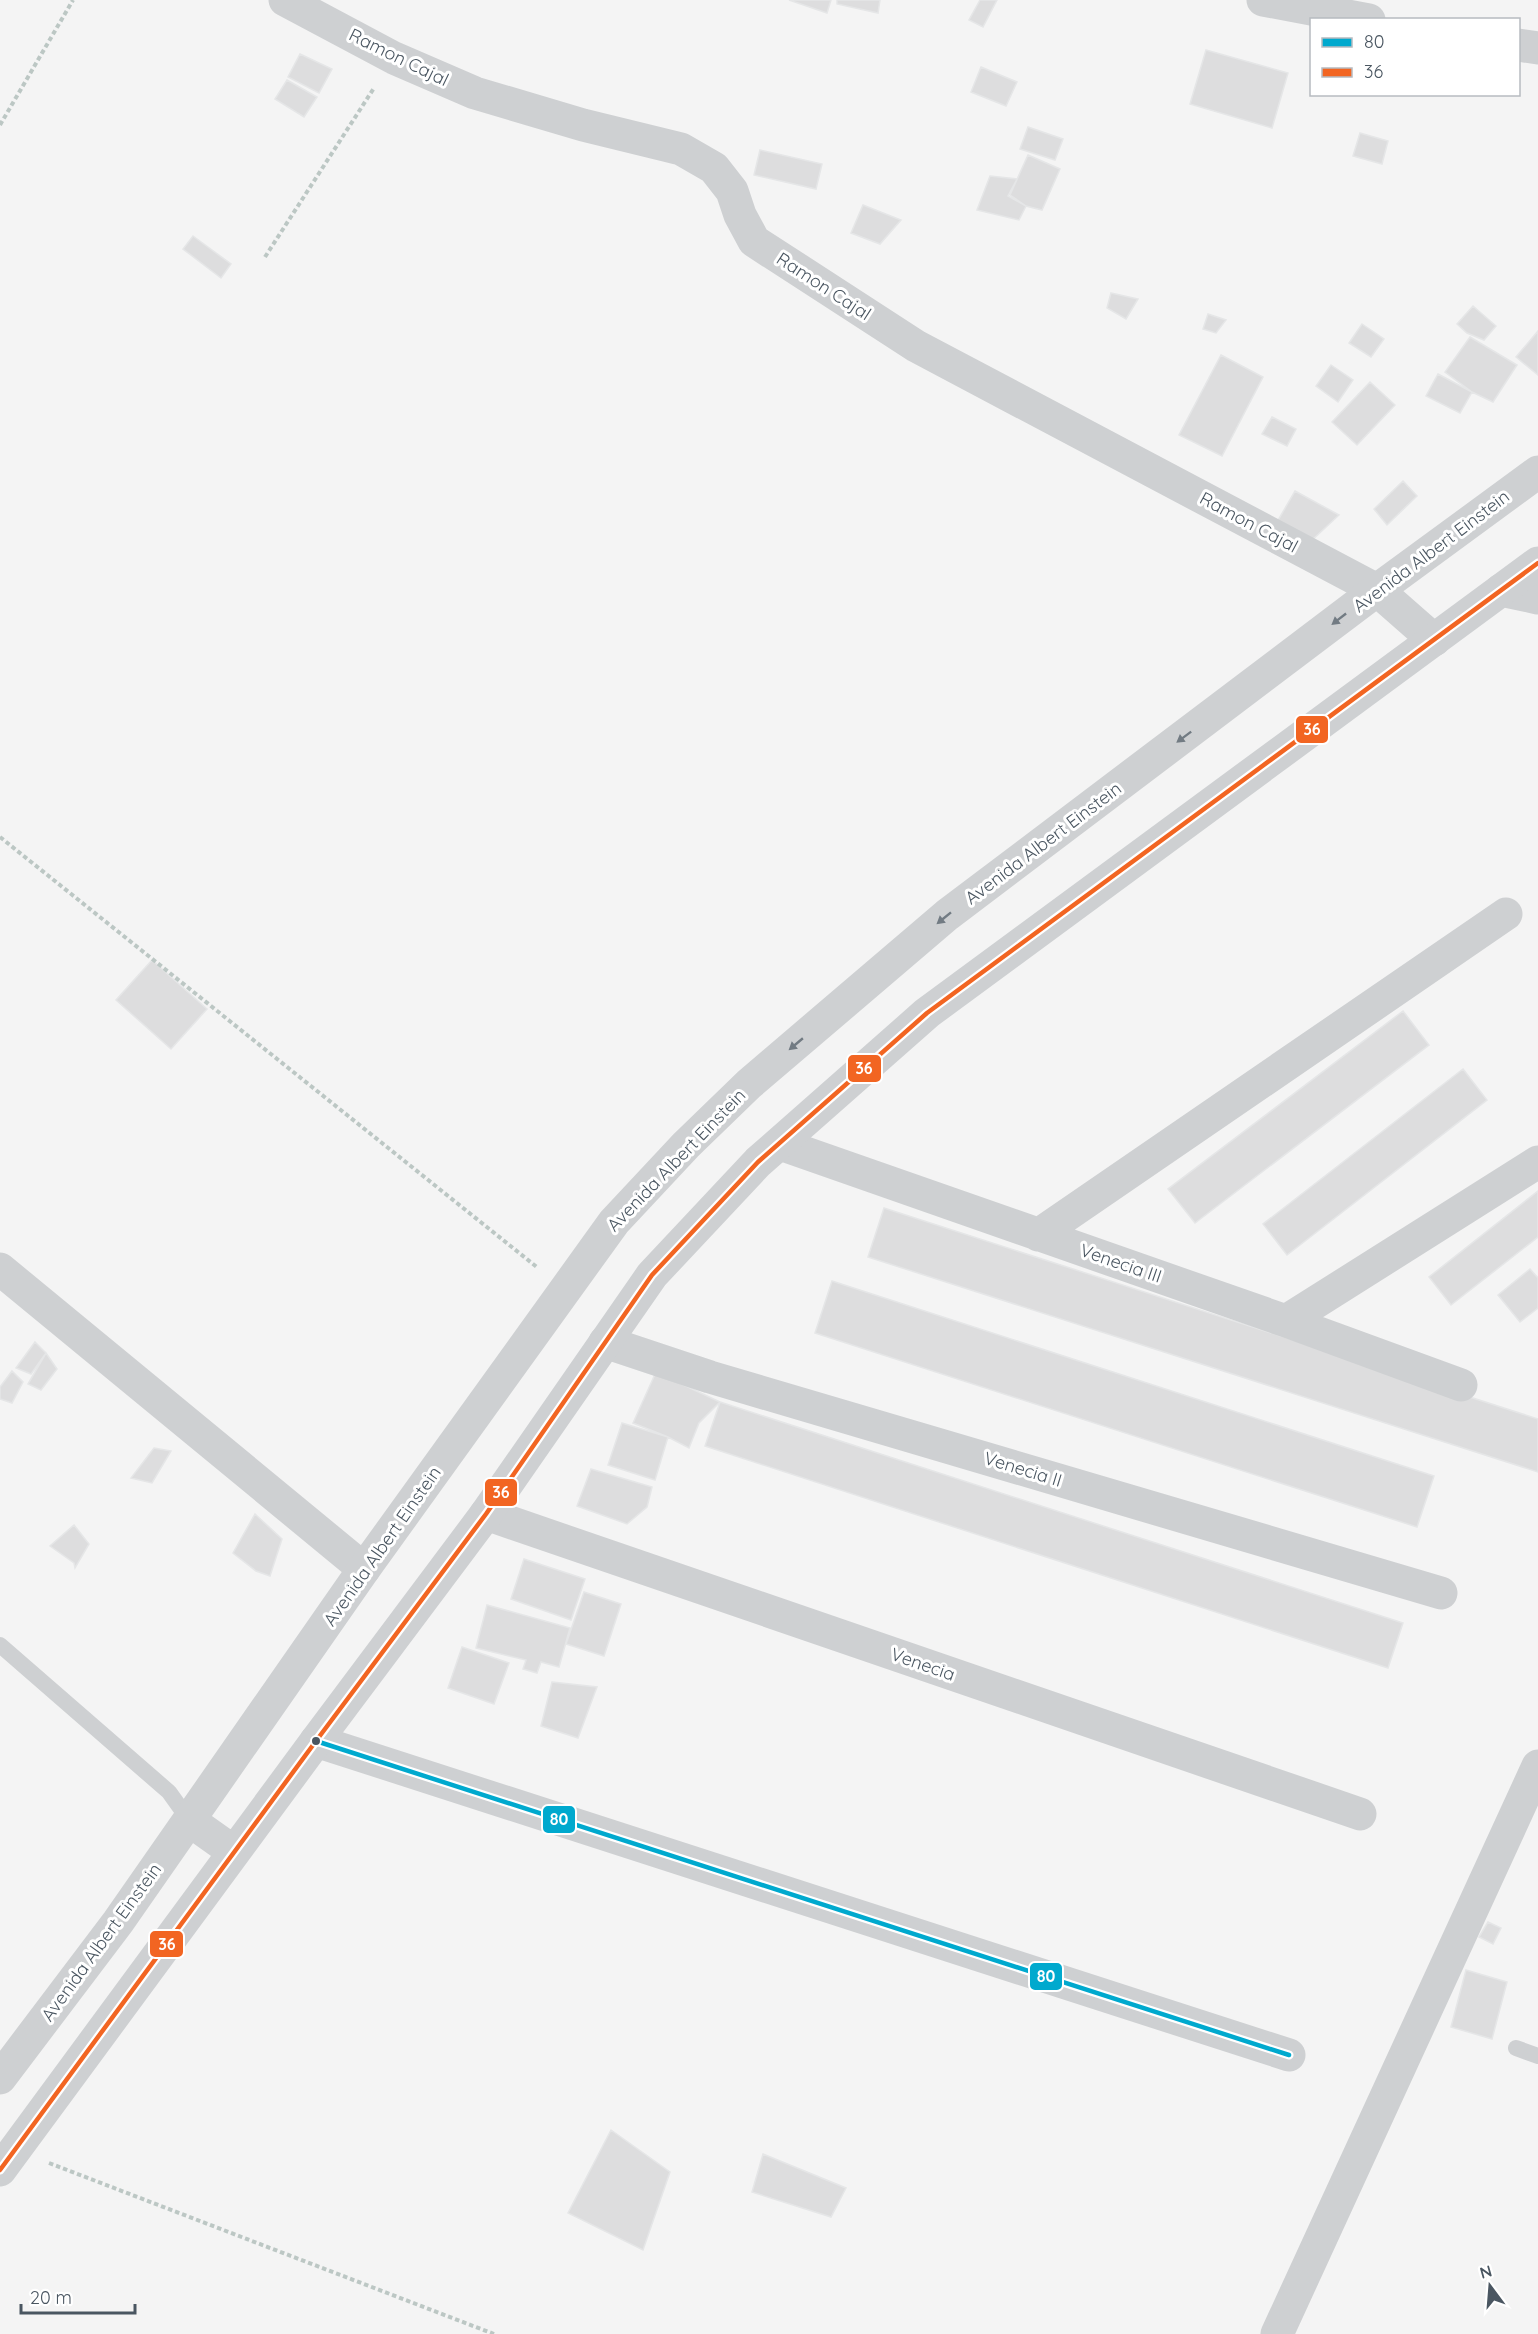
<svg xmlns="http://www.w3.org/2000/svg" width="1538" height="2334" font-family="Quicksand,sans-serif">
<rect width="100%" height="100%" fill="#f4f4f4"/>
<path fill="#ddddde" stroke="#e5e6e7" stroke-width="1.5" d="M789,0h42l-4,13z
M837,0h43l-2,13 -41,-9z
M980,0h17l-14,27 -14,-7z
M1206,50l82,23 -16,55 -82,-24z
M300,54l32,15 -13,24 -31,-16z
M981,67l36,15 -11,24 -35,-14z
M287,80l30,17 -13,20 -29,-18z
M1028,127l35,12 -8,21 -35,-11z
M1360,133l28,8 -6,23 -29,-8z
M760,150l62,14 -6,25 -62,-14z
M1028,155l32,14 -18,41 -16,-4 -16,-11z
M990,176l27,3 -9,17 18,10 -7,14 -42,-10z
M863,205l38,15 -21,24 -29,-11z
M193,236l38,28 -10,14 -38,-29z
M1111,293l27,6 -12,20 -19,-11z
M1473,306l23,20 -12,14 -17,-7 -10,-9z
M1208,314l18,6 -10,13 -13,-4z
M1362,324l22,15 -13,18 -22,-14z
M1538,331v44l-22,-18z
M1470,337l47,28 -24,37 -21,-10 -27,-20z
M1221,355l42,22 -41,79 -43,-21z
M1331,365l22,15 -15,22 -22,-16z
M1438,374l34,18 -12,21 -34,-17z
M1370,382l25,23 -38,40 -25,-23z
M1272,417l24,12 -9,17 -25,-12z
M1403,481l14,15 -30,29 -13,-16z
M1295,491l44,24 -28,26 -34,-19z
M152,960l55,49 -36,40 -55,-49z
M1403,1011l26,34 -234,178 -27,-34z
M1463,1069l24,31 -200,155 -24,-31z
M1538,1191v46l-87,68 -22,-28z
M884,1208l654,211v53l-670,-215z
M1530,1269l8,9v30l-18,14 -22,-27z
M832,1281l602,195 -17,51 -602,-194z
M35,1342l11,11 -15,21 -15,-6z
M46,1353l11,16 -16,21 -13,-6z
M12,1371l11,11 -11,21 -12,-4v-12z
M656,1372l64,30 -21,21 -10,25 -21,-11 -35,-14z
M720,1402l683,221 -15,45 -683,-222z
M622,1423l46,14 -13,43 -47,-15z
M154,1448l17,3 -19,32 -21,-5z
M591,1469l61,18 -5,20 -20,17 -50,-18z
M255,1514l27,25 -12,37 -14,-5 -23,-18z
M74,1525l15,19 -14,24 -1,-5 -24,-17z
M524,1559l61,20 -14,41 -60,-21z
M584,1592l37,12 -17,52 -38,-12z
M487,1605l83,23 -11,39 -18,-5 -4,11 -14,-4 3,-9 -50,-12z
M462,1647l47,16 -15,41 -46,-16z
M552,1682l45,5 -19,51 -37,-12z
M1488,1922l13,6 -8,16 -14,-7z
M1466,1970l41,12 -15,57 -41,-12z
M611,2130l59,42 -27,78 -75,-37z
M763,2154l83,34 -15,29 -79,-25z"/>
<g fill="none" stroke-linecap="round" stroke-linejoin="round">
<path stroke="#bcc7c4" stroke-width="4" stroke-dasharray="4.5 3" stroke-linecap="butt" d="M0,125l73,-125
M265,257l109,-169
M0,837l538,431
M49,2163l445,171"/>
<path stroke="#ced0d2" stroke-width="16" d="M0,1645l169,147 20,28
M1516,2048l22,8"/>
<path stroke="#ced0d2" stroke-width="33" d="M285,0l109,58 81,35 108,32 98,24 33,19 18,23 8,24 14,26 162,105 461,244 57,50
M1263,0l106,20
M1518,45l20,3
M1501,590l37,8
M780,1144l506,177 175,64
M1038,1235l468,-321
M0,1269l364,300
M1286,1321l252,-159
M605,1342l105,35 731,216
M486,1514l874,300
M316,1741l973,314
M1277,2334l261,-568"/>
<path stroke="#ced0d2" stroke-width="33" d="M189,1820l45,32
M0,2078l118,-156 246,-353 250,-347 72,-77 63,-61 198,-169 430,-325 161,-118
M0,2170l316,-429 170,-227 166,-239 106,-113 169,-149 611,-450"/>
<g stroke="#fff" stroke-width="9">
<path id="bus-1" d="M316,1741l973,314"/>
</g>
<g stroke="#fff" stroke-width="9">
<path id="bus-2" d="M0,2170l316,-429 170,-227 166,-239 106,-113 169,-149 611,-450"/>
</g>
<use href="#bus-1" stroke="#00a9ce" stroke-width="4.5"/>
<use href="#bus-2" stroke="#f26522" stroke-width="4.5"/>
</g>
<defs><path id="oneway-solid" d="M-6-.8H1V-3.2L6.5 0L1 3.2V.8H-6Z" transform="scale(1.5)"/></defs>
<g fill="#727b83">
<use href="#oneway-solid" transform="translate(1339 619) rotate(142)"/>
<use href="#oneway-solid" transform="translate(1184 737) rotate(143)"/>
<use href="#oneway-solid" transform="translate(944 918) rotate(141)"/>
<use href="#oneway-solid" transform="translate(796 1044) rotate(140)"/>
</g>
<circle fill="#4a5661" stroke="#fff" stroke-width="2" cx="316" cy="1741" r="5"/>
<g text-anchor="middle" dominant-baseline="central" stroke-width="6" stroke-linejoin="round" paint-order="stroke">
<g font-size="18" fill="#4a5661" stroke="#fff">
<text transform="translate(399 57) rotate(26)">Ramon Cajal</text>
<text transform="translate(824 286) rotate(33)">Ramon Cajal</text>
<text transform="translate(1249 522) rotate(28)">Ramon Cajal</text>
<text transform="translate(1431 551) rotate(-37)">Avenida Albert Einstein</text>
<text transform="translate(1043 843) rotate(-37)">Avenida Albert Einstein</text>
<text transform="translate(676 1160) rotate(-46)">Avenida Albert Einstein</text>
<text transform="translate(1121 1263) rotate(19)">Venecia III</text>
<text transform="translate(1023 1469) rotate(17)">Venecia II</text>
<text transform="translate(382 1546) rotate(-55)">Avenida Albert Einstein</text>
<text transform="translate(923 1664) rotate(19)">Venecia</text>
<text transform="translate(101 1942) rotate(-54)">Avenida Albert Einstein</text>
</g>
</g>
<g stroke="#fff" stroke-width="2">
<rect x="1295" y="715" width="34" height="29" rx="6" fill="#f26522"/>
<rect x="847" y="1054" width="35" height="29" rx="6" fill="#f26522"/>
<rect x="484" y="1478" width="34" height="29" rx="6" fill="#f26522"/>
<rect x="542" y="1805" width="34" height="29" rx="6" fill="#00a9ce"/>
<rect x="149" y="1930" width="35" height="28" rx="6" fill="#f26522"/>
<rect x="1029" y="1962" width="34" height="29" rx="6" fill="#00a9ce"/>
</g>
<g font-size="16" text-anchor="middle" font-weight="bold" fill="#fff">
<text x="1312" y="735">36</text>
<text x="864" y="1074">36</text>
<text x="501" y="1498">36</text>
<text x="559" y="1825">80</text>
<text x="167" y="1950">36</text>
<text x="1046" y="1982">80</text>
</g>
<rect x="1310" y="18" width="210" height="78" fill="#ffffff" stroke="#b7bbc0" stroke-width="1.5"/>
<rect x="1322" y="38" width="30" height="9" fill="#00a9ce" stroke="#b7bbc0" stroke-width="1.5"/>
<text x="1364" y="48" font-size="18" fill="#4a5661">80</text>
<rect x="1322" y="68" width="30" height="9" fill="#f26522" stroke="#b7bbc0" stroke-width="1.5"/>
<text x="1364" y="78" font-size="18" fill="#4a5661">36</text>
<g transform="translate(1490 2286) rotate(344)" stroke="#ffffff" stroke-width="4.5" paint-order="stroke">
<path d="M0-4.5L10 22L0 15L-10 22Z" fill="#4a5661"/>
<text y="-9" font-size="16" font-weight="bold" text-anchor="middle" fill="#4a5661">N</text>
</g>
<path d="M21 2304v9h114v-9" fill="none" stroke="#4a5661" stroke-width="3"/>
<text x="30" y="2304" font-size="18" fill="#4a5661" stroke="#ffffff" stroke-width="4.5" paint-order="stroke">20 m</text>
</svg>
